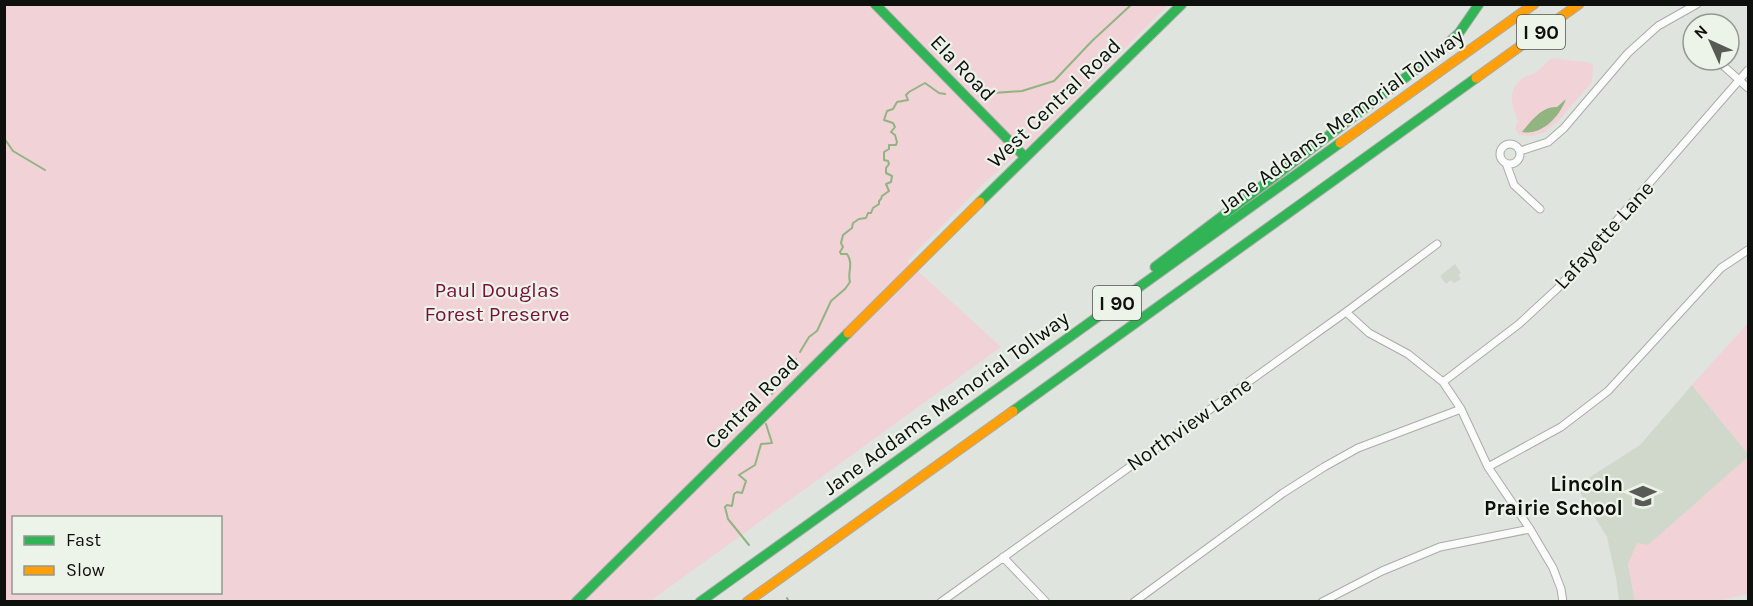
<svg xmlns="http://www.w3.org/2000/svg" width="1753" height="606" font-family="Karla,sans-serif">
<rect width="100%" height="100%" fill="#e0e4de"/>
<path fill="#d0d8cc" d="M1455,264l6,9 -3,2 3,4 -7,4 -3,-3 -5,4 -6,-8z
M1692,385l56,69v3l-120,107 7,37h-16l-3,-23 -9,-41 -31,-51 64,-41z"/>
<path fill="#f0d2d7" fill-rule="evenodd" d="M4,5h1164l-139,140 -45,38 -77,78 94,86 -352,255 -644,-1zM14,518h206v74h-206z
M1554,58c13,3 26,2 39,6l-1,18 -34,39 -13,11 -13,4 -13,-1 -4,-7 3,-7c-7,-16 -11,-31 5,-43 4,-3 9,-3 13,-6 8,-4 8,-10 18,-14z
M1748,323v131l-56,-69z
M1748,457v137l-32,7h-81l-7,-37 9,-21 11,2z"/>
<path fill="#92b480" d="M1566,99c-6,17 -24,37 -44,33 9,-11 20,-26 35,-25z"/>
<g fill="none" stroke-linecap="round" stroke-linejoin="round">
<path stroke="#92b480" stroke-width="2" d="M979,96l5,1 9,-4 29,-2 32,-10 38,-40 40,-37
M4,138l9,13 32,19
M800,352l9,-15 8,-6 14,-30 14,-12 5,-7c-3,-10 4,-18 -3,-28h-6l-1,-2 3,-5 -2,-4 2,-8 9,-7 1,-5 6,-4 7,-1 2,-5h3l2,-5 6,-4v-3l2,-2 1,-3 7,-5 -3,-7 5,-2 1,-6 -6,-3v-5l3,-4 -1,-3 -4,-1v-8l5,-3v-4h7l1,-3 -2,-7 -4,-3 4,-5 -2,-4 -9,-3 3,-9 6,-2 4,-7 11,-2 -2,-5 3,-3 16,-9 14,10 6,1
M772,394l24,-35
M749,545l-21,-26 -3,-12 2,-2 5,1 2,-12 3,-2 5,1 4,-12 -7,-6 16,-10 6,-21 11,-1 -6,-19
M787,598l2,4"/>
<g stroke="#aaaca8" stroke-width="9">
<path id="street" d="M1717,60l31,28
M1500 154a10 10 0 1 1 20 0a10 10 0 1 1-20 0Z
M1520,151l28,-9 16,-14 64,-75 30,-27 39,-22
M1506,163l8,22 26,24
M1346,312l23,21 39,21 35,28 18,27 27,58 42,62 23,39 8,21 2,13
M1443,382l76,-58 39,-36 190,-218
M1488,467l73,-40 47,-36 113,-123 27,-18
M1003,557l43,45
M941,602l405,-290 91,-68
M1134,602l149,-109 41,-26 34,-19 103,-39
M1322,602l60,-31 58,-24 90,-18"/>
</g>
<g stroke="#aaaca8" stroke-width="11">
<path id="fast" d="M875,4l150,153
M980,202l202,-198
M1155,267l284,-215 20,-19 20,-29
M1013,411l463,-333
M576,602l272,-269
M700,602l640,-459"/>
</g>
<g stroke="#aaaca8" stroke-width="11">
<path id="slow" d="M1476,78l103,-74
M1340,143l194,-139
M848,333l132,-131
M747,602l266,-191"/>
</g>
<use href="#street" stroke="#fafbfa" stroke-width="7"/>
<use href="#fast" stroke="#30b455" stroke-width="9"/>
<use href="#slow" stroke="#ff9f0a" stroke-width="9"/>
</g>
<defs>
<g id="school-bare" transform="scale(2.07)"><path d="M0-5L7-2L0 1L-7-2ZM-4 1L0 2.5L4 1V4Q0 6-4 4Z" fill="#585a56" stroke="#ecf3e9" stroke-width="2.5" paint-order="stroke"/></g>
</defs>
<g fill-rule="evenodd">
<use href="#school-bare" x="1643" y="496"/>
</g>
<g text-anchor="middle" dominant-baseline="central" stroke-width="4.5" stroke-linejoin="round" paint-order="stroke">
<g fill="#ecf3e9" stroke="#51544f" stroke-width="1.5">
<rect x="1517" y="15" width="48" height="34" rx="4.5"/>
<rect x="1093" y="286" width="48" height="34" rx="4.5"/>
</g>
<g font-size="20" font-weight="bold" fill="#0e100d">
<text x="1541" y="32">I 90</text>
<text x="1117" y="303">I 90</text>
</g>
<g font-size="21" fill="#0e100d" stroke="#ecf3e9">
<text transform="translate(963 68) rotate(46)">Ela Road</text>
<text transform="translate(1054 103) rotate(-44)">West Central Road</text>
<text transform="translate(1341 121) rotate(-36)">Jane Addams Memorial Tollway</text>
<text transform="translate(1604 235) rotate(-48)">Lafayette Lane</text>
<text transform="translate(752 402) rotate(-45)">Central Road</text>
<text transform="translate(946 403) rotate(-36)">Jane Addams Memorial Tollway</text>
<text transform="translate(1189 424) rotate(-35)">Northview Lane</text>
</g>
<g font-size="21" fill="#7b0f3c" stroke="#ecf3e9">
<text x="497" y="290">Paul Douglas<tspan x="497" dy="24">Forest Preserve</tspan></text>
</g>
<g font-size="21" font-weight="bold" fill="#0e100d" stroke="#ecf3e9" text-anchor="end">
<text x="1623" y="484">Lincoln<tspan x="1623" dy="24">Prairie School</tspan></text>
</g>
</g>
<rect width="1753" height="606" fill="none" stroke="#0e100d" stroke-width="12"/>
<rect x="12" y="516" width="210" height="78" fill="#ecf3e9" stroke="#939891" stroke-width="1.5"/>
<rect x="24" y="536" width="30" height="9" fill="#30b455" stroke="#939891" stroke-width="1.5"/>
<text x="66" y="546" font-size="18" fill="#0e100d">Fast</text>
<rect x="24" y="566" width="30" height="9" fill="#ff9f0a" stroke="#939891" stroke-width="1.5"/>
<text x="66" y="576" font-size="18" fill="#0e100d">Slow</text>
<g transform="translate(1711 42) rotate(315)"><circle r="28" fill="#ecf3e9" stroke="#939891" stroke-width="1.5"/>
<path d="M0-4.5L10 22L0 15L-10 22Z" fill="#585a56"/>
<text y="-9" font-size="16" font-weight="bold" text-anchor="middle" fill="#0e100d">N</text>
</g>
</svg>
